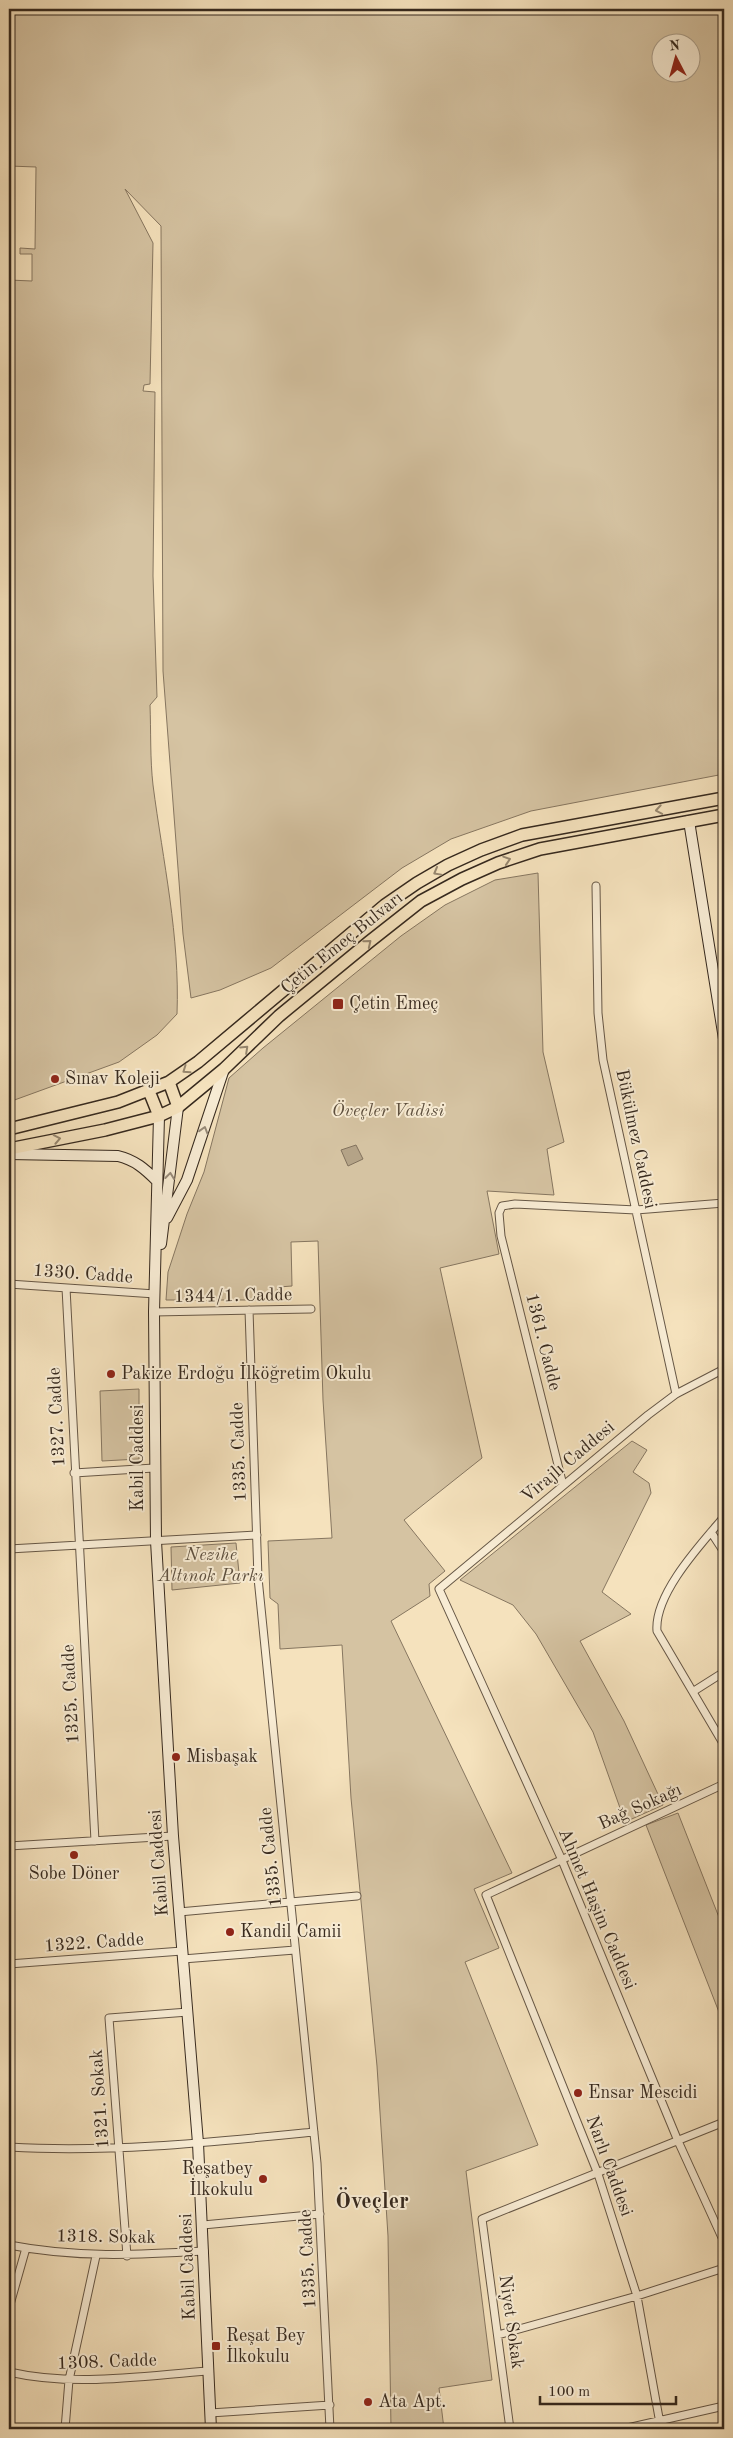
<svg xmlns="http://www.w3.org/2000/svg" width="733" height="2438" font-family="'Old Standard TT',serif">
<rect width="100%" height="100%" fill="#f5e2bd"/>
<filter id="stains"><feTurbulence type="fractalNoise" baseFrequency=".004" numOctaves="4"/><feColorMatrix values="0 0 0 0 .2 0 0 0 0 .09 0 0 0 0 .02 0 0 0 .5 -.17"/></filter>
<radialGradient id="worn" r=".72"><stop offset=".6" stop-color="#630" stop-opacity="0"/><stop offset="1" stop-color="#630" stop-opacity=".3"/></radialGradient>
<path fill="#d5c3a2" stroke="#867660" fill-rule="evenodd" d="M9,9h715v765l-193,37 -80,28 -49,29 -131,100 -51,22 -29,8 -8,-64 -20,-263 -2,-445 -36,-37 28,54 -3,141 -6,1 -1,6 12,1 -2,184 4,121 -7,8c1,26 0,54 3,80 10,77 27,151 24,229l-20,21 -38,27 -110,40v-822l23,1v-27h-12v-6l15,1 1,-82 -27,-1zM660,42h30v30h-30z
M538,873l5,179 21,90 -17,7 7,46 -67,-4 12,63 -59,14 42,190 -78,62 41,51 -16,13 1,12 -39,25 121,252 -38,16 25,59 -34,14 73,183 -72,26 26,209 -53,8 5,41h-53l-3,-193 -11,-170 -26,-268 -9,-153 -62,4 -2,-45 -8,-6 -2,-57 64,-3 -9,-138 -5,-159 -27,1 1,44 -13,1 -8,13h-105l2,-28 19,-58 17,-42 25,-94 34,-30 138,-112 44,-31 50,-25z
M139,1389v70l-37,2 -2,-70z
M632,1441l15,9 -14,22 16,11 2,10 -49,99 29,22 -51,27 44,80 39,84 -38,17 -32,-90 -57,-98 -23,-29 -53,-25z
M236,1543l4,40 -68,7 -1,-43z
M678,1813l46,117v95l-78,-200z"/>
<path fill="#b4a387" stroke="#82725d" d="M356,1145l7,14 -15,7 -7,-16z"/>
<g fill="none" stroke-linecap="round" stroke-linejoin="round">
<g stroke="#665746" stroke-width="9">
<path id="street" d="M596,886l2,127 5,47 73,334
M9,1284l146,10
M66,1288l29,553
M249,1310l9,268 59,585 13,266
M154,1312l157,-3
M724,1369l-48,25 -28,21 -209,174 122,269 117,283 46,101
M74,1473l80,-5
M563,1485l-62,-249 -2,-23 3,-7 13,-2 121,6 88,-7
M724,1517c-23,27 -70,77 -67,114l67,114
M711,1532l13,20
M9,1549l248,-14
M694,1691l30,-19
M9,1846l164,-10
M179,1912l178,-16
M183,1959l112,-9
M9,1964l173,-13
M9,2147c102,6 204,-5 305,-15
M203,2225l117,-11
M9,2245c67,13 127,10 195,6
M127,2256l-18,-238 79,-6
M9,2308l17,-60
M498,2335l139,-39 87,-28
M9,2372c66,15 132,4 199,-1
M210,2413l120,-8
M10,2429v-57
M65,2429l4,-49 27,-124
M510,2429l-28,-210 242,-97
M623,2429l101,-23
M661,2429l-24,-133 -39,-122 -112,-279 238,-111"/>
</g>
<g stroke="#36291e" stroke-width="12">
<path id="secondary" d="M689,821l35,218
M159,1116l-5,196 2,229 17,295 25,307 13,286
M9,1154l109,2c17,4 27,13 39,25
M167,1218l20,-38 37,-111
M161,1244l17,-137"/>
</g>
<g stroke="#36291e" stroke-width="14">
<path id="primary" d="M169,1082l9,25
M149,1091l10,25
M9,1129l109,-27 51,-20 29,-20 187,-157 32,-22 31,-18 33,-15 41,-15 202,-37
M9,1149l96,-19 54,-14 19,-9 46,-38 55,-53 90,-74 52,-41 41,-22 36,-16 42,-14 184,-34"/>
</g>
<use href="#street" stroke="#f8ecd4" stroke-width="7"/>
<use href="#secondary" stroke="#f8ecd4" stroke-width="10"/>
<use href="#primary" stroke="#f5e2bd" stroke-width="11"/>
</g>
<defs><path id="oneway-chevron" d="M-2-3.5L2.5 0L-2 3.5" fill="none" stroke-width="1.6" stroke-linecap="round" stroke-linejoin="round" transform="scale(1.25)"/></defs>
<g stroke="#96866e">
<use href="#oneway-chevron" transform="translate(659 810) rotate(170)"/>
<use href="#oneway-chevron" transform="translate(507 860) rotate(-18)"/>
<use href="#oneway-chevron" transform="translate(437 872) rotate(151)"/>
<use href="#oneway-chevron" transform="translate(368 943) rotate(-39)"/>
<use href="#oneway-chevron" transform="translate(245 1049) rotate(-43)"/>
<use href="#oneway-chevron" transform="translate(186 1070) rotate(145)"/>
<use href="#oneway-chevron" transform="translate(57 1139) rotate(-11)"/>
</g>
<g stroke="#978a79">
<use href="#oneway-chevron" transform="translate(204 1130) rotate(-73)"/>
<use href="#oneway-chevron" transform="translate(170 1176) rotate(-83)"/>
</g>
<g fill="#8f2418" stroke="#f8ecd4" stroke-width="2">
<rect x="332" y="998" width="12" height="12" rx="2.5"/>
<circle cx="55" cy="1079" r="5"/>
<circle cx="111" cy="1374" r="5"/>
<circle cx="176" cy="1757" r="5"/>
<circle cx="74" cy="1855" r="5"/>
<circle cx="230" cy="1932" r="5"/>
<circle cx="578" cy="2093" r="5"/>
<circle cx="263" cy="2179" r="5"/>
<rect x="211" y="2341" width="10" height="10" rx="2.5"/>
<circle cx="368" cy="2402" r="5"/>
</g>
<g text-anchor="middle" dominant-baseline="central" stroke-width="4" stroke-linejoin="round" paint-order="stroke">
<g font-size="18" fill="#36291e" stroke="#f8ecd4">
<text transform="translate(342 943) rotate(-39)">Çetin Emeç Bulvarı</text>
<text transform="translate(636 1139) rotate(78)">Bükülmez Caddesi</text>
<text transform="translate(83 1274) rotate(4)">1330. Cadde</text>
<text transform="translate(233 1296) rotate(-1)">1344/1. Cadde</text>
<text transform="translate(543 1342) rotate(76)">1361. Cadde</text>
<text transform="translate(57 1417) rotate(-93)">1327. Cadde</text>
<text transform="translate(239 1452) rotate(-92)">1335. Cadde</text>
<text transform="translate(138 1458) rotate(-90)">Kabil Caddesi</text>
<text transform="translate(568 1462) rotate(-40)">Virajlı Caddesi</text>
<text transform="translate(71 1694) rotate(-93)">1325. Cadde</text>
<text transform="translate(640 1807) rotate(-24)">Bağ Sokağı</text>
<text transform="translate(271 1857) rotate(-96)">1335. Cadde</text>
<text transform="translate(159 1863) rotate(-94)">Kabil Caddesi</text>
<text transform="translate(597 1909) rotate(67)">Ahmet Haşim Caddesi</text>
<text transform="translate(94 1943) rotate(-4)">1322. Cadde</text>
<text transform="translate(100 2099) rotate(-94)">1321. Sokak</text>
<text transform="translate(609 2166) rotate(70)">Narlı Caddesi</text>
<text transform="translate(106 2237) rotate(1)">1318. Sokak</text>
<text transform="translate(308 2259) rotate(-93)">1335. Cadde</text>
<text transform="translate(188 2267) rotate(-92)">Kabil Caddesi</text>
<text transform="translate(511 2322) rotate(82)">Niyet Sokak</text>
<text transform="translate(107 2362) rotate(-2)">1308. Cadde</text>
</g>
<g font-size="18" fill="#36291e" stroke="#f8ecd4" text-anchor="start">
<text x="349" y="1004">Çetin Emeç</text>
<text x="65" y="1079">Sınav Koleji</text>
<text x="121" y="1374">Pakize Erdoğu İlköğretim Okulu</text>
<text x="186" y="1757">Misbaşak</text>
<text x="74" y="1874" text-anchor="middle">Sobe Döner</text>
<text x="240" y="1932">Kandil Camii</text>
<text x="588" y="2093">Ensar Mescidi</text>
<text x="253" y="2169" text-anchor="end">Reşatbey<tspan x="253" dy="21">İlkokulu</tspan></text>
<text x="226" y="2336">Reşat Bey<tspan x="226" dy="21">İlkokulu</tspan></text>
<text x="378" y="2402">Ata Apt.</text>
</g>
<g font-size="18" font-style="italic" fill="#5e503f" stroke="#f8ecd4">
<text x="388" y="1111">Öveçler Vadisi</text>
<text x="211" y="1555">Nezihe<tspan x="211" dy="21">Altınok Parkı</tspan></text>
</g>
<g font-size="22" font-weight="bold" fill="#36291e" stroke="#f8ecd4">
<text x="372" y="2202">Öveçler</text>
</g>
</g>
<rect width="733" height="2438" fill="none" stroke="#f5e2bd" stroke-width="30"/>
<rect x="10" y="10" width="713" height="2418" fill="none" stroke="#36291e" stroke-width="2.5"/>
<rect x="15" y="15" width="703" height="2408" fill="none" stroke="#36291e"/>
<g transform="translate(676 58) rotate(354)"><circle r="24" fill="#f8ecd4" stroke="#aa9e8b"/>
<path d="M0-4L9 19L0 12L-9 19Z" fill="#8f2418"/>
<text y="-8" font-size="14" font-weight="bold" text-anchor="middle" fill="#36291e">N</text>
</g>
<path d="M540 2396v8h136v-8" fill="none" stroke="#36291e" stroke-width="2.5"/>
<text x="548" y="2396" font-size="15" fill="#36291e" stroke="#f8ecd4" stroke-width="4" paint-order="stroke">100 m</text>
<rect width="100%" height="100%" filter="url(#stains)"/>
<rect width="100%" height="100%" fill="url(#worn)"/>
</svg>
